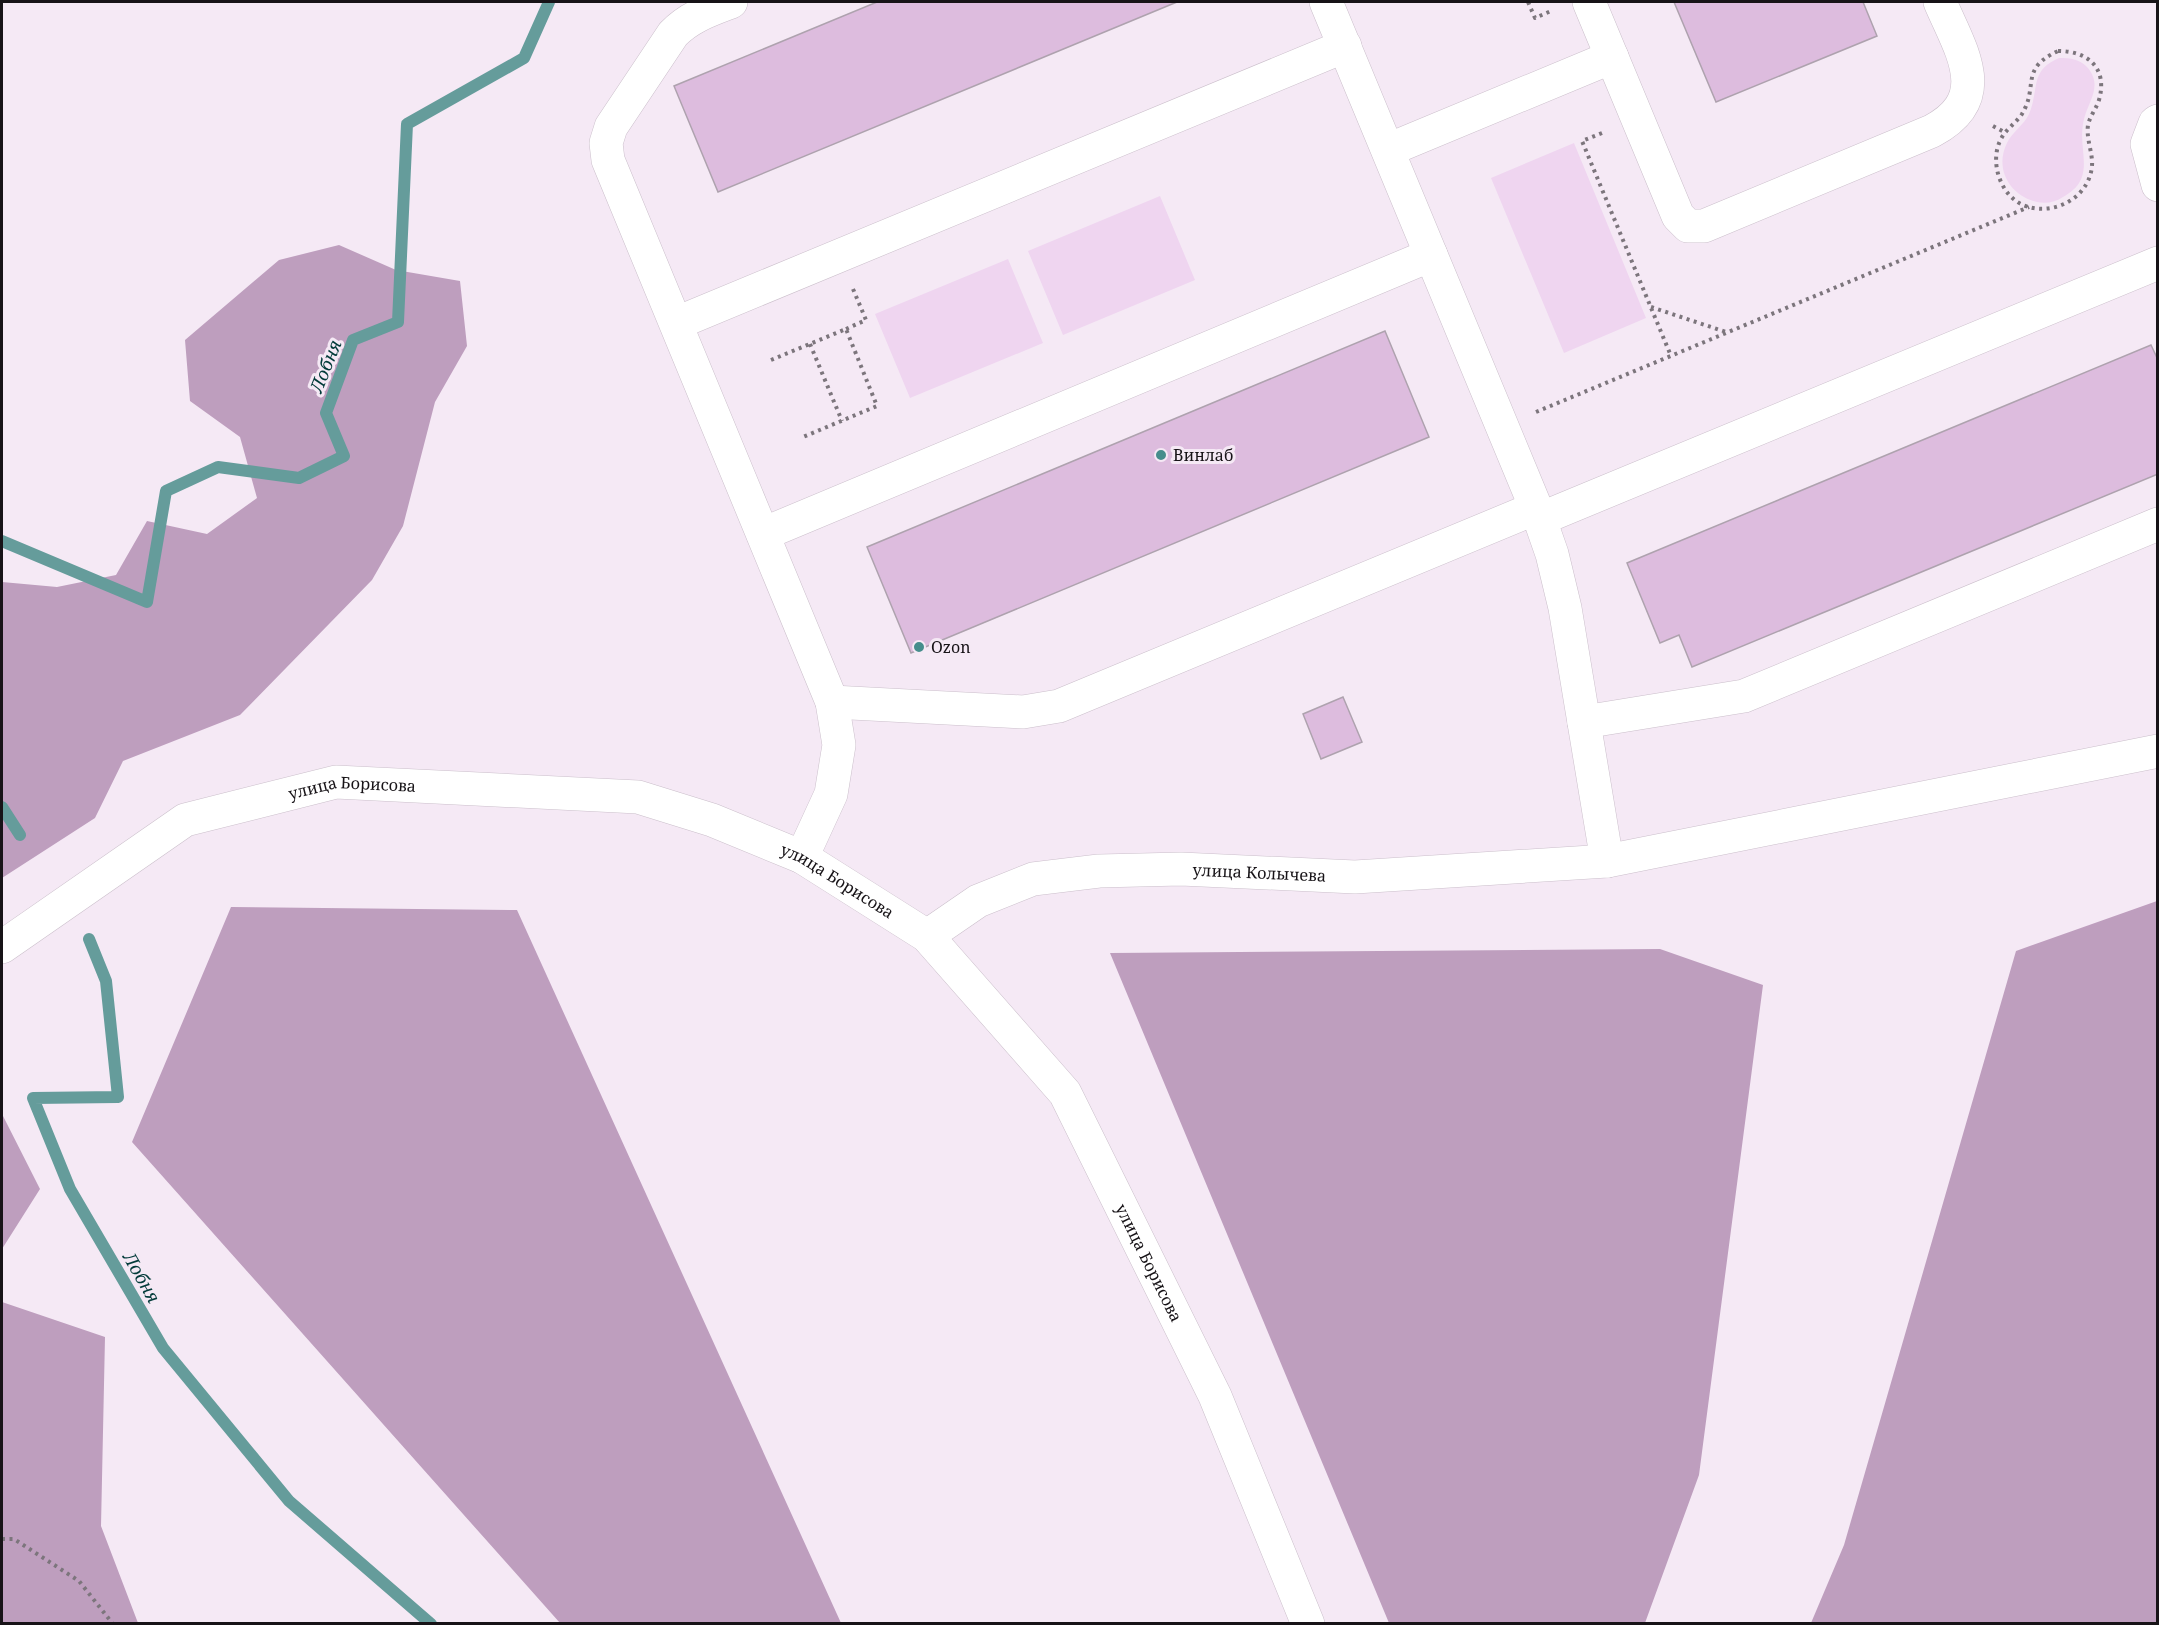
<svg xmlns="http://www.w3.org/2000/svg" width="2159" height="1625" font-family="'Noto Serif',serif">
<rect width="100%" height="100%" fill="#f5e9f5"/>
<path fill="#efd5f0" d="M2059,58c12,0 21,1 29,10 16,20 -2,35 -5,56 -5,28 14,55 -20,73 -7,5 -17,7 -26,5 -27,-6 -43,-33 -30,-59 5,-11 17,-18 22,-29 11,-26 0,-43 30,-56z
M1574,143l72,175 -82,35 -73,-175z
M1160,196l35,84 -132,55 -35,-84z
M1008,259l35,84 -133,55 -35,-84z"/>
<path fill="#be9ebe" d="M339,245l57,25 64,11 7,65 -32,56 -32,124 -31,54 -132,135 -117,46 -28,57 -93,60v-296l55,5 59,-12 31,-54 60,13 50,-36 -17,-61 -50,-36 -5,-61 94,-80z
M2157,901v722h-346l33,-78 172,-594z
M231,907l286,3 324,713h-281l-428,-481z
M1660,949l103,36 -64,490 -54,148h-256l-279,-670z
M2,1114l38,75 -38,60z
M2,1302l103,35 -4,189 37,97h-136z"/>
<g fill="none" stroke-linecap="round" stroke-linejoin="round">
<path stroke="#659c9b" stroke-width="12" d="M2,541l145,61 19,-111 52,-24 81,11 45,-22 -18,-43 27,-73 45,-18 9,-198 117,-66 25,-56
M2,807l18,28
M89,939l17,42 12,116 -85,1 37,91 93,159 126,153 142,123"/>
</g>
<path fill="#ddbcde" stroke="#aea2ae" stroke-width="1.5" d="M877,2h300l-459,190 -44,-106z
M1674,2h189l14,34 -161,66z
M1385,331l44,106 -518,216 -44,-106z
M2151,345l7,15v114l-466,193 -13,-32 -19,8 -33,-80z
M1343,697l19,45 -41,17 -18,-45z"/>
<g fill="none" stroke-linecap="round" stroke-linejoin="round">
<g stroke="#cbbfcb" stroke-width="34">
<g id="minor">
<path d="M731,2c-21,8 -42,15 -58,32l-62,93 -5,16 2,17 224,542 7,43 -8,49 -29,63"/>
<path d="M1326,2l210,506 16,46 13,54 42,253"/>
<path d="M1589,2l89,214 10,10h16l228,-95c62,-33 29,-80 8,-129"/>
<path d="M2158,121l-3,2 -8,21 11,41"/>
<path d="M1388,150l224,-93"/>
<path d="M677,323l668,-277"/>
<path d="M1540,519l618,-256"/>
<path d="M763,534l668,-279"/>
<path d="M832,702l191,10 36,-6 477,-198"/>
<path d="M1584,722l160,-26 414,-172"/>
<path id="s1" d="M927,936l51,-35 55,-22 66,-8 82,-2 174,8 252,-16 551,-110"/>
<path id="s2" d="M2,947l183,-127 151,-38 302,15 74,23 90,37 125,79 138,157 150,303 93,228"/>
</g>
</g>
<path stroke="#7c757c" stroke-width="4" stroke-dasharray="3 4.5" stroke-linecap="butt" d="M1528,2l7,16 16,-7
M2058,51c30,0 50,17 41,49 -3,9 -9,16 -11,25 -2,14 5,28 4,41 -3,33 -40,51 -69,39 -23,-10 -34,-44 -22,-66 5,-10 15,-16 21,-25 17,-28 -3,-45 36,-63z
M1993,126l13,7
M1602,133l-20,8 89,215
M1651,307l75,25
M846,329l20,-9 -13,-31
M810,344l32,77
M771,360l75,-31 31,77 -74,31
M1536,412l493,-205
M2,1539h12l65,42 34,43"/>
<use href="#minor" stroke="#fff" stroke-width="33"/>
</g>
<g fill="#458d8c" stroke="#f5e9f5" stroke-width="2">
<circle cx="1161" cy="455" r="6"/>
<circle cx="919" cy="647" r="6"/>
</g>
<g text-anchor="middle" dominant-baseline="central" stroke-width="6" stroke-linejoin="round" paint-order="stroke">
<g font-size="16" fill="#171317" stroke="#f5e9f5" text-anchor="start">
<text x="1173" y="455">Винлаб</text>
<text x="931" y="647">Ozon</text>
</g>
<g font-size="16" fill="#171317" stroke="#f5e9f5">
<text stroke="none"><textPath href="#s2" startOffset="394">улица Борисова</textPath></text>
<text stroke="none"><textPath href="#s1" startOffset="348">улица Колычева</textPath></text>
<text stroke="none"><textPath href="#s2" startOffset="898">улица Борисова</textPath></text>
<text stroke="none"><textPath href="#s2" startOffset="1402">улица Борисова</textPath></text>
</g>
<g font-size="18" font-style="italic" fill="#023a39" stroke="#f5e9f5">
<text transform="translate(325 366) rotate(-68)">Лобня</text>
<text transform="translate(142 1277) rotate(60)">Лобня</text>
</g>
</g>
<rect width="2159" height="1625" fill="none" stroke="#171317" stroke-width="6"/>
</svg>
